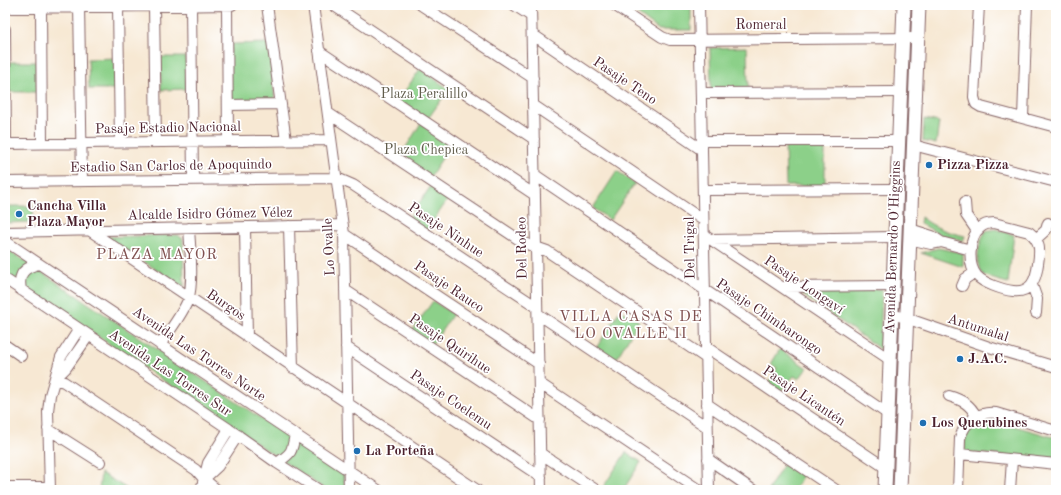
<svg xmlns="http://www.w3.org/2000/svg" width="1061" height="495" font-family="'Old Standard TT',serif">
<rect width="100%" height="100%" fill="#fff"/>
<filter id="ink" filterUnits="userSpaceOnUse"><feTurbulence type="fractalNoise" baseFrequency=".025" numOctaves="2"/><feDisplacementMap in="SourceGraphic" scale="8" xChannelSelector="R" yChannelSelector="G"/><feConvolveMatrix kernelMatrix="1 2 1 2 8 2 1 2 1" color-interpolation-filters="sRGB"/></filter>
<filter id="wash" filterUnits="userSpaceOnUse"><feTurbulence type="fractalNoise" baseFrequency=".012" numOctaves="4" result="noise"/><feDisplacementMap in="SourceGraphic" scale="16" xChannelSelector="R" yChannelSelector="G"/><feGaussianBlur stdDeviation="0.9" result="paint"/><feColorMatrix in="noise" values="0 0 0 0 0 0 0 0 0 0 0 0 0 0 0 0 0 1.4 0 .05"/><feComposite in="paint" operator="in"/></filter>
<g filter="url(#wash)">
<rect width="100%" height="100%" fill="#f7e8d3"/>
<path fill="#8cd089" stroke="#6b785a" d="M625,5h66v25h-32z
M269,43l6,58h-45v-57z
M747,47l1,42 -37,1 -1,-42z
M161,57h25v32l-25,1z
M117,58v31h-28l-1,-30z
M8,62h28l1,30h-29z
M420,69l29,20 -22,31 -29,-19z
M924,119l15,3 -3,22 -13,-3z
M421,123l31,20 -22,34 -30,-20z
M825,142v44h-39l-1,-43z
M617,171l18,12 -25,37 -17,-12z
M901,173l7,1 -6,132 -4,-3z
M431,186l18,12 -23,33 -18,-12z
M5,206h28v16l-28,1z
M921,217c14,11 26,15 44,19l-2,5 -22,-6 -21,-12z
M995,229l19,6 -6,48c-7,-2 -17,-4 -24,-8 -11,-8 -5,-35 2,-44z
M178,235l5,4 1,48 -79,-50z
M5,248l338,225 1,2 1,15h-19l-321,-216z
M938,248l25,5v14l-42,-14z
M882,289l-2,60 -84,-59z
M433,301l20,13 -21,31 -21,-13z
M620,310l19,11 -24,40 -20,-11z
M898,325l4,3 -6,162h-6l5,-161z
M780,349l27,19 -8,11 -5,-3 -16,18 -11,-8 10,-18 -6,-4z
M981,420h13l62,18v24l-91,-10c-1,-16 1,-23 16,-32z
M626,452l15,10 -18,28h-19l-2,-1z
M784,464l19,11 -9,15h-26z
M101,473l28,17h-30z"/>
</g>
<g filter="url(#ink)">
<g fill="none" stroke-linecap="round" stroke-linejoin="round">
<g stroke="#876566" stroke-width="12">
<path id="minor" d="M79,5l3,176
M191,5l2,175
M227,5l1,136
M267,5l19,136
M313,5l31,229 5,256
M333,5l201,134
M421,5l112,73
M514,5l17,11
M531,5l10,485
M614,5l48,32 8,3 248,-2
M699,5l10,485
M979,5l-5,92 2,7 5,3 75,20
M154,6l2,136
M118,7l2,136
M5,8l227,-3
M41,8l1,136
M5,29l1,115
M532,34l170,116
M319,51l216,144
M701,93l199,-1
M228,105l53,-1
M533,105l170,115
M328,113l196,130 23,8 159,107
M1023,118l4,-113
M702,141h196
M5,144l326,-4
M913,145l143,37
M535,175l353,239
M5,182l332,-4 16,7 184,122
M703,190l193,-1
M965,202l1,13 11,16
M994,223l35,9c12,9 11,19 9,32 -2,16 -7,29 -25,27 -10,-1 -30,-8 -36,-15 -10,-11 -8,-39 3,-48 4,-4 9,-5 14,-5z
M289,226l4,142
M245,227l2,110
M910,229l22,7 9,6 30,8
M89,230l388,260
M5,232l338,-7
M344,234l195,130
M704,235l185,124
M909,239l22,5 10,-2
M1036,239l10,-9 2,-7
M711,240l183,-3
M5,241l373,249
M5,279l224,150 48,34 42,27
M1032,285l5,14 -1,14
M962,286l3,-7 9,-6
M782,287l110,-1
M21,290c-3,-16 2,-22 18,-26
M345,290l195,130
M538,314l169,113
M891,314l15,4 83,29 67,20
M5,345l16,11
M160,345c9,-14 22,-30 28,-45 6,-17 2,-53 1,-72
M346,347l195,130
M706,347l180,121
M55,379l9,3 132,88 8,9 13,11
M55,379l11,-11 23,-33
M539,383l160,107
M949,396c13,4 21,8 27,20
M707,404l129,86
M48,429l52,33
M540,453l56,37
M960,454l96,10
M708,459l45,31
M277,463c15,-10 15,-11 18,-29
M204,479l14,-13 20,-31
M5,487h45
M50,490l-2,-79 2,-16 11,-38 18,-28
M201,490l7,-27 21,-34
M958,490l2,-52c5,-17 19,-27 36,-25l60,18
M1010,490l2,-30"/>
</g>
<g stroke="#876566" stroke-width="15">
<path id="major" d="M885,490l19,-485
M900,490l19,-485"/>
</g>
<use href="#minor" stroke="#fff" stroke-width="10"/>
<use href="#major" stroke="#fff" stroke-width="13"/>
</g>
</g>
<g fill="#1f6fb2" stroke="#fff" stroke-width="1.5">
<circle cx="929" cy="165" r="4"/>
<circle cx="19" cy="214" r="4"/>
<circle cx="960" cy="359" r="4"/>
<circle cx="923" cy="423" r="4"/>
<circle cx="357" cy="451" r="4"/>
</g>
<g text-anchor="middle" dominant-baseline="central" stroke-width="3.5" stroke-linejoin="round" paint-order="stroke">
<g font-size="14" fill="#4a1f2b" stroke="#fff">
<text x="761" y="25">Romeral</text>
<text transform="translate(625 81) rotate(34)">Pasaje Teno</text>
<text transform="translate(168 128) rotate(-1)">Pasaje Estadio Nacional</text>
<text transform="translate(171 166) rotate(-1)">Estadio San Carlos de Apoquindo</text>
<text transform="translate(210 214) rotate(-1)">Alcalde Isidro Gómez Vélez</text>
<text transform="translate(446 230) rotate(34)">Pasaje Ninhue</text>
<text transform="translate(329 247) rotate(-93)">Lo Ovalle</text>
<text transform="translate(893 247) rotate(-88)">Avenida Bernardo O'Higgins</text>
<text transform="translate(522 248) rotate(-91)">Del Rodeo</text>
<text transform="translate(690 248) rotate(-91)">Del Trigal</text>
<text transform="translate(804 285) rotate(34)">Pasaje Longaví</text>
<text transform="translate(449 287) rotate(34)">Pasaje Rauco</text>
<text transform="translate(226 305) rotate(34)">Burgos</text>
<text transform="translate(769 317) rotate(34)">Pasaje Chimbarongo</text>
<text transform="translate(978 328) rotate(18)">Antumalal</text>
<text transform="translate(450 344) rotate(34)">Pasaje Quirihue</text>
<text transform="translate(199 354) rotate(34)">Avenida Las Torres Norte</text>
<text transform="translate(170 373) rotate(34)">Avenida Las Torres Sur</text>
<text transform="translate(804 396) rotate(34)">Pasaje Licantén</text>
<text transform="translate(451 400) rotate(34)">Pasaje Coelemu</text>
</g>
<g font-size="14" fill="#615d4c" stroke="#fff">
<text x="424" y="94">Plaza Peralillo</text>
<text x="426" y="150">Plaza Chepica</text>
</g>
<g font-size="14" font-weight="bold" fill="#4a1f2b" stroke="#fff" text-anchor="start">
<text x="937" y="165">Pizza Pizza</text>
<text x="27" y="206">Cancha Villa<tspan x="27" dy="16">Plaza Mayor</tspan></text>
<text x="968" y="359">J.A.C.</text>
<text x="931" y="423">Los Querubines</text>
<text x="365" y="451">La Porteña</text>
</g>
<g font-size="15" letter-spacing="1" fill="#805150" stroke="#fff">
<text x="157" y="255">PLAZA MAYOR</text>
<text x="631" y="317">VILLA CASAS DE<tspan x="631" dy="17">LO OVALLE II</tspan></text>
</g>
</g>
<rect width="1061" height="495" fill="none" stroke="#fff" stroke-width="20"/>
</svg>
